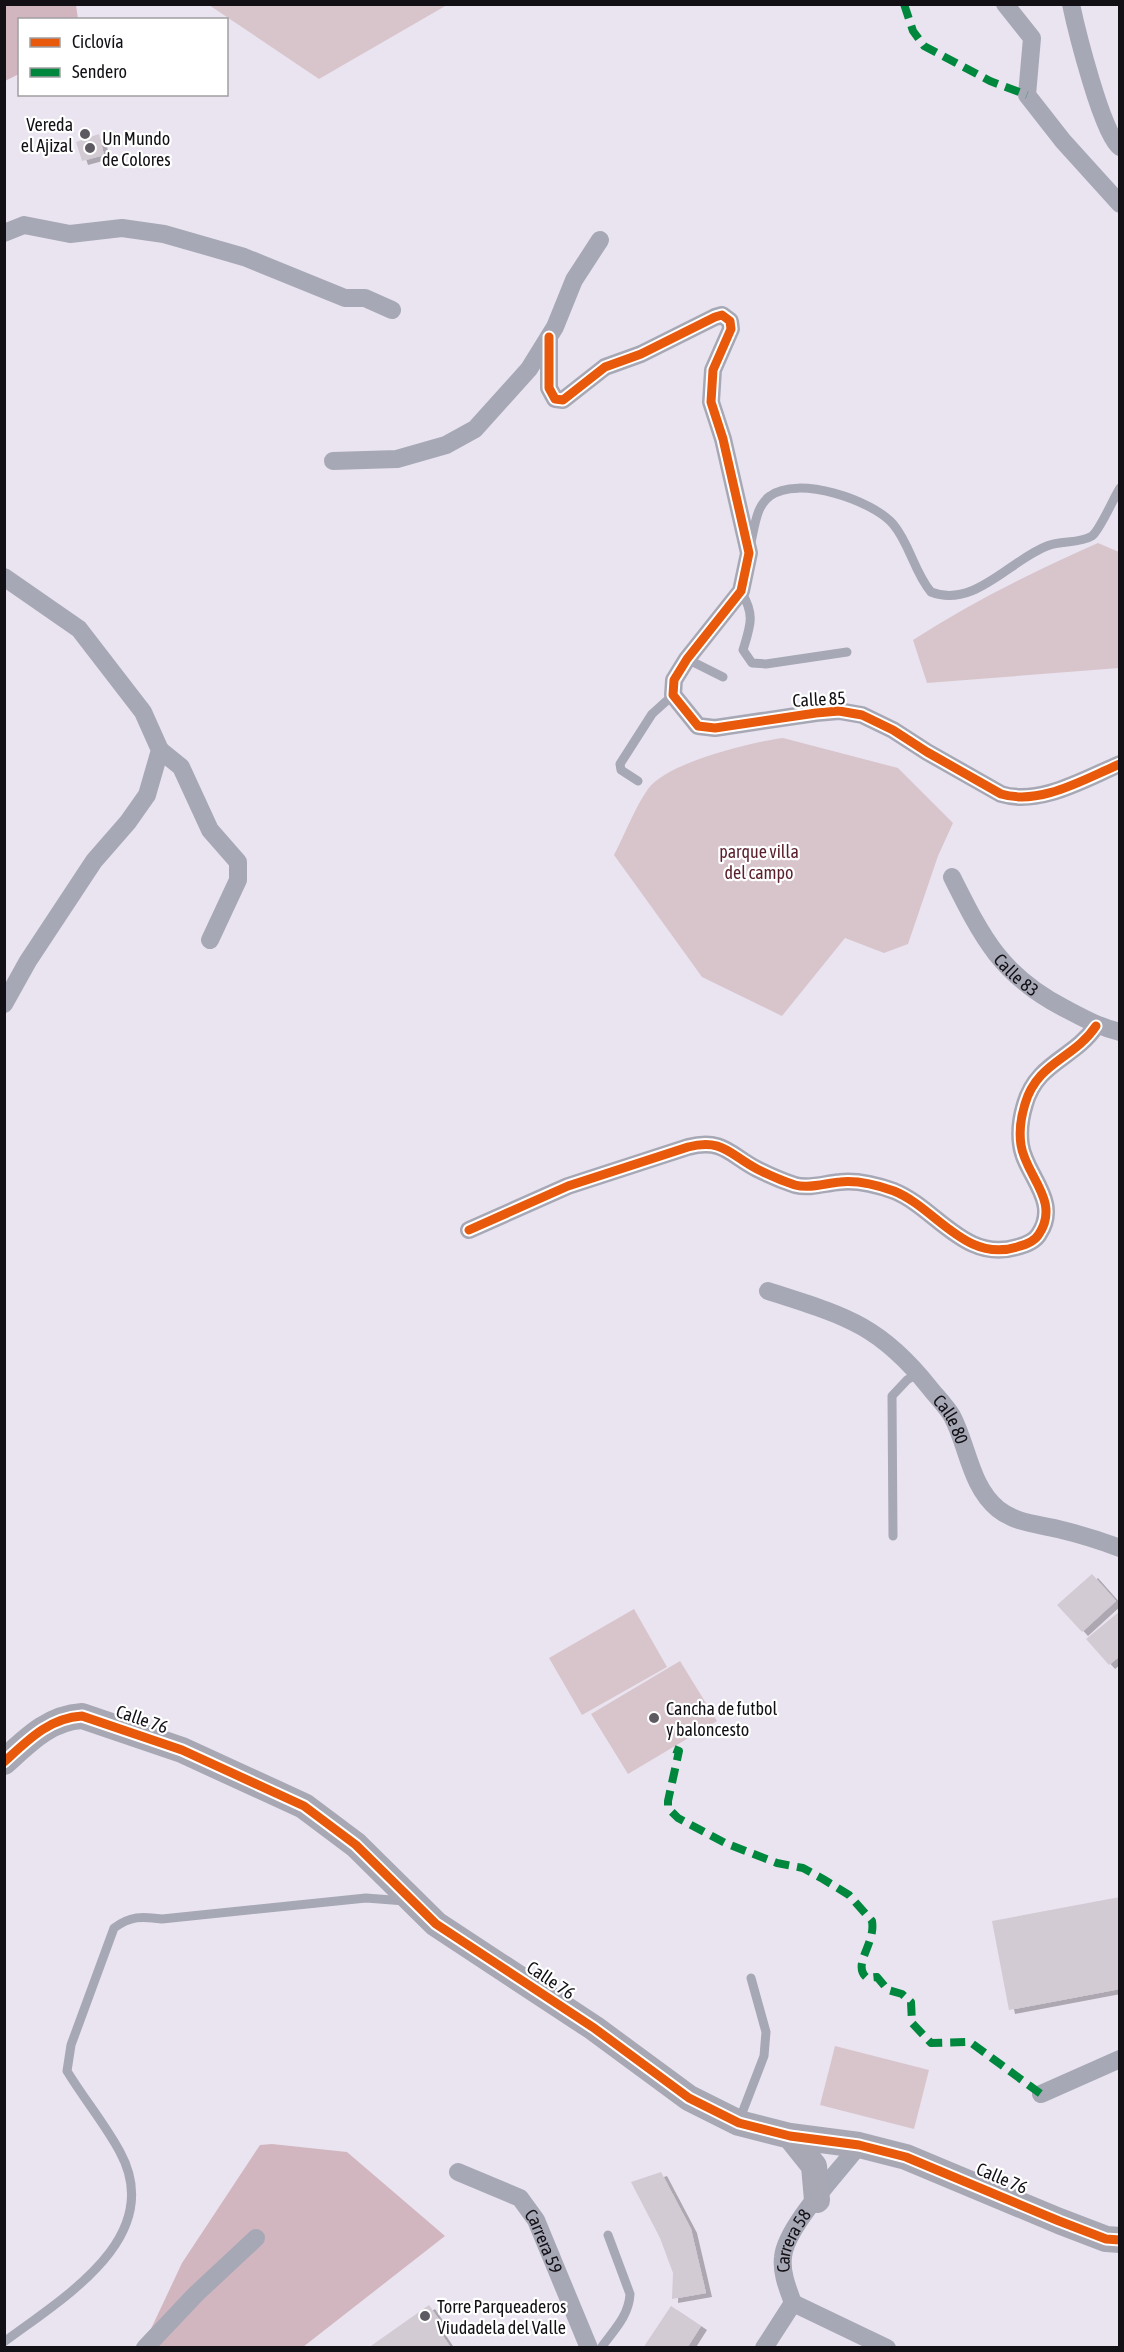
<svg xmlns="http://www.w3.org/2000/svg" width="1124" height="2352" font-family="'Asap Condensed',sans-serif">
<defs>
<filter id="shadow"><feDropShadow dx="6" dy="4" stdDeviation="0" flood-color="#0004"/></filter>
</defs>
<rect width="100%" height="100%" fill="#eae4f0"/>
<path fill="#d8c5cc" d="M209,5l1,-1 237,1 -128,74z
M1098,543l21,9v116l-192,15 -14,-43c59,-38 121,-69 185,-97z
M783,738l115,30 55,55 -15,33 -30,88 -24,9 -39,-15 -63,78 -80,-39 -88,-122c11,-21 20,-46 34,-66 18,-26 103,-47 135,-51z
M634,1609l33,58 -85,48 -33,-57z
M680,1661l37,60 -89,53 -37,-60z
M835,2046l94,24 -15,59 -94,-24z"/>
<path fill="#d2b6bf" d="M5,4l71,1 2,14 -58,1 -1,54 -14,7z
M272,2144l75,8 98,84 -142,111 -161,1 40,-85 78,-118z"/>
<path fill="#d2cbd4" filter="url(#shadow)" d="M99,134l5,21 -22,6 -6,-19z
M1092,1574l24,27 -34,31 -25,-27z
M1120,1611v45l-11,9 -23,-26z
M1120,1897v92l-111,21 -17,-89z
M661,2172l30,57 15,64 -34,6 1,-26 -13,-35 -29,-56z
M429,2305l15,22 -5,3 12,18h-83z
M671,2306l30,20 -14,22h-44z"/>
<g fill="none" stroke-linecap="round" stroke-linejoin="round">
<path stroke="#a7a8b5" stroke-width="9" d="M751,542c4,-16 5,-36 19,-46 28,-21 102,4 123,28 17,20 21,48 38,68 43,17 79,-32 116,-46 14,-6 32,-2 45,-10 8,-6 21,-37 28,-48
M741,591c14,24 10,33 2,59l9,13 14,1 81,-12
M687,659l36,18
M638,781l-17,-11 -1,-6 32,-50 21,-19
M893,1536l-1,-140 15,-16 11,-7
M739,2121l25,-65 2,-24 -15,-54
M4,2342c57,-43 163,-104 116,-190 -15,-28 -36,-53 -53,-81l4,-26 43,-117c16,-12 28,-12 48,-9l204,-21 39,3
M601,2348c12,-17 28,-32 29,-54l-22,-59"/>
<g stroke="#a7a8b5" stroke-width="18">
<path d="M1005,4l27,34 -5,57 36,46 57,63"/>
<path d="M1071,4c5,24 32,133 49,143"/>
<path d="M4,233l20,-8 46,9 52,-6 42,6 80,23 101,41h20l27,12"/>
<path d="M549,337v51l6,11 8,1 42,-33 36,-13 74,-37 7,-2 8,6 1,8 -18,41 -2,32 12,37 26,114 -8,38 -54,68 -13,21 -1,15 25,31 17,2 101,-15 23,-2 23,4 31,15 34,22 74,42c39,12 83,-15 119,-30"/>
<path d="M333,461l64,-2 49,-14 29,-16 54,-60 26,-42 19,-47 26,-40"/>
<path d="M4,577l75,52 64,83 17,38 -13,45 -19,27 -34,39 -66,100 -24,43"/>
<path d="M160,750l21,17 29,63 28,32v18l-28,60"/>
<path id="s1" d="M952,877c31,62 49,98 112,131 19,10 35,19 56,24"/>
<path d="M469,1230l99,-44 120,-39c35,-9 42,8 69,22 12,6 26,12 38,16 15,4 31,-2 45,-3 18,-2 37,3 54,9 42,17 71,72 123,56 8,-2 18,-6 22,-13 22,-33 -14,-59 -18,-89 -2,-13 0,-28 4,-41 12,-42 49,-45 71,-78"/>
<path id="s2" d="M768,1291c74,24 110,32 161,96 7,9 17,19 23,29 16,30 18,70 46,93 17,14 40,15 60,20 21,5 41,11 62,19"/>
<path d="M1041,2094l79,-35"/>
<path id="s3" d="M458,2172l62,26 16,22 53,128"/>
<path id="s4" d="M793,2303c-5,-14 -12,-30 -10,-46 3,-31 56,-85 76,-112"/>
<path d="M793,2303l94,45"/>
<path d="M145,2348l51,-54 60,-56"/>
<path d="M764,2348l29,-45"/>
</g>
<path stroke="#a8a8b5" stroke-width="26" d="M4,1762c24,-22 45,-44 78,-46l100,34 122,56 52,39 80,79 158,104 95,70 50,25 51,13 69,9 47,12 153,64 47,18 14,1
M790,2136l24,30 3,34"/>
<path stroke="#00873e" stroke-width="8" stroke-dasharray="15 8" stroke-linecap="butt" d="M904,4l9,27 11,15 66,35 37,14
M674,1749l5,2 -11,50v7l10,10 47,25 52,20 26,5 20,11 26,16 23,26c4,23 -21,44 -5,57l10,-1 11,13 14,4 9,8 1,21 19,20 39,-1 71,52"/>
<g stroke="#fff" stroke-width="13">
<path id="cycleway" d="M549,337v51l6,11 8,1 42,-33 36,-13 74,-37 7,-2 8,6 1,8 -18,41 -2,32 12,37 26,114 -8,38 -54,68 -13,21 -1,15 25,31 17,2 101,-15 23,-2 23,4 31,15 34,22 74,42c39,12 83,-15 119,-30
M469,1230l99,-44 120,-39c35,-9 42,8 69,22 12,6 26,12 38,16 15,4 31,-2 45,-3 18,-2 37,3 54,9 42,17 71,72 123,56 8,-2 18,-6 22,-13 22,-33 -14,-59 -18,-89 -2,-13 0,-28 4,-41 12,-42 49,-45 71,-78
M4,1762c24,-22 45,-44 78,-46l100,34 122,56 52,39 80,79 158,104 95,70 50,25 51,13 69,9 47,12 153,64 47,18 14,1"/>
</g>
<use href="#cycleway" stroke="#e8590c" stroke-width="9"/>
</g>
<g fill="#5e5a62" stroke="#fff" stroke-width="2">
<circle cx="85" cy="134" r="6"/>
<circle cx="90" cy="148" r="6"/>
<circle cx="654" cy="1718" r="6"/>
<circle cx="425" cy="2316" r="6"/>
</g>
<g text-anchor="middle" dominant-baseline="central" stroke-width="4.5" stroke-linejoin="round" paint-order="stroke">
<g font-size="18" fill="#120f15" stroke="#fff" text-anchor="start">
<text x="73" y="124" text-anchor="end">Vereda<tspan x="73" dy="21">el Ajizal</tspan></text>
<text x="102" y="138">Un Mundo<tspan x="102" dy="21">de Colores</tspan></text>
<text x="666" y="1708">Cancha de futbol<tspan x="666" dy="21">y baloncesto</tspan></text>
<text x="437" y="2306">Torre Parqueaderos<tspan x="437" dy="21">Viudadela del Valle</tspan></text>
</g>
<g font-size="18" fill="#120f15" stroke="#fff">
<text transform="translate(819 699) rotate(-3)">Calle 85</text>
<text stroke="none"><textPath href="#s1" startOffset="118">Calle 83</textPath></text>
<text stroke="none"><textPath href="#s2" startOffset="231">Calle 80</textPath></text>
<text transform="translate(142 1719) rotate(19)">Calle 76</text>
<text transform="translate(551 1980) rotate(34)">Calle 76</text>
<text transform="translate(1002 2178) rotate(23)">Calle 76</text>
<text stroke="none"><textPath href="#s3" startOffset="117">Carrera 59</textPath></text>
<text stroke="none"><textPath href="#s4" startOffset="66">Carrera 58</textPath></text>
</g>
<g font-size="18" fill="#591f2c" stroke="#fff">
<text x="759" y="851">parque villa<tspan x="759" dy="21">del campo</tspan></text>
</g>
</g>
<rect width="1124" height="2352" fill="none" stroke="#120f15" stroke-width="12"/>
<rect x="18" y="18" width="210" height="78" fill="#ffffff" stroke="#a09fa1" stroke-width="1.5"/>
<rect x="30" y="38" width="30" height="9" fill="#e8590c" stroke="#a09fa1" stroke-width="1.5"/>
<text x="72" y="48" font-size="18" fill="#120f15">Ciclovía</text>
<rect x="30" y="68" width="30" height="9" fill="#00873e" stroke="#a09fa1" stroke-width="1.5"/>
<text x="72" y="78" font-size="18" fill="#120f15">Sendero</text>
</svg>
